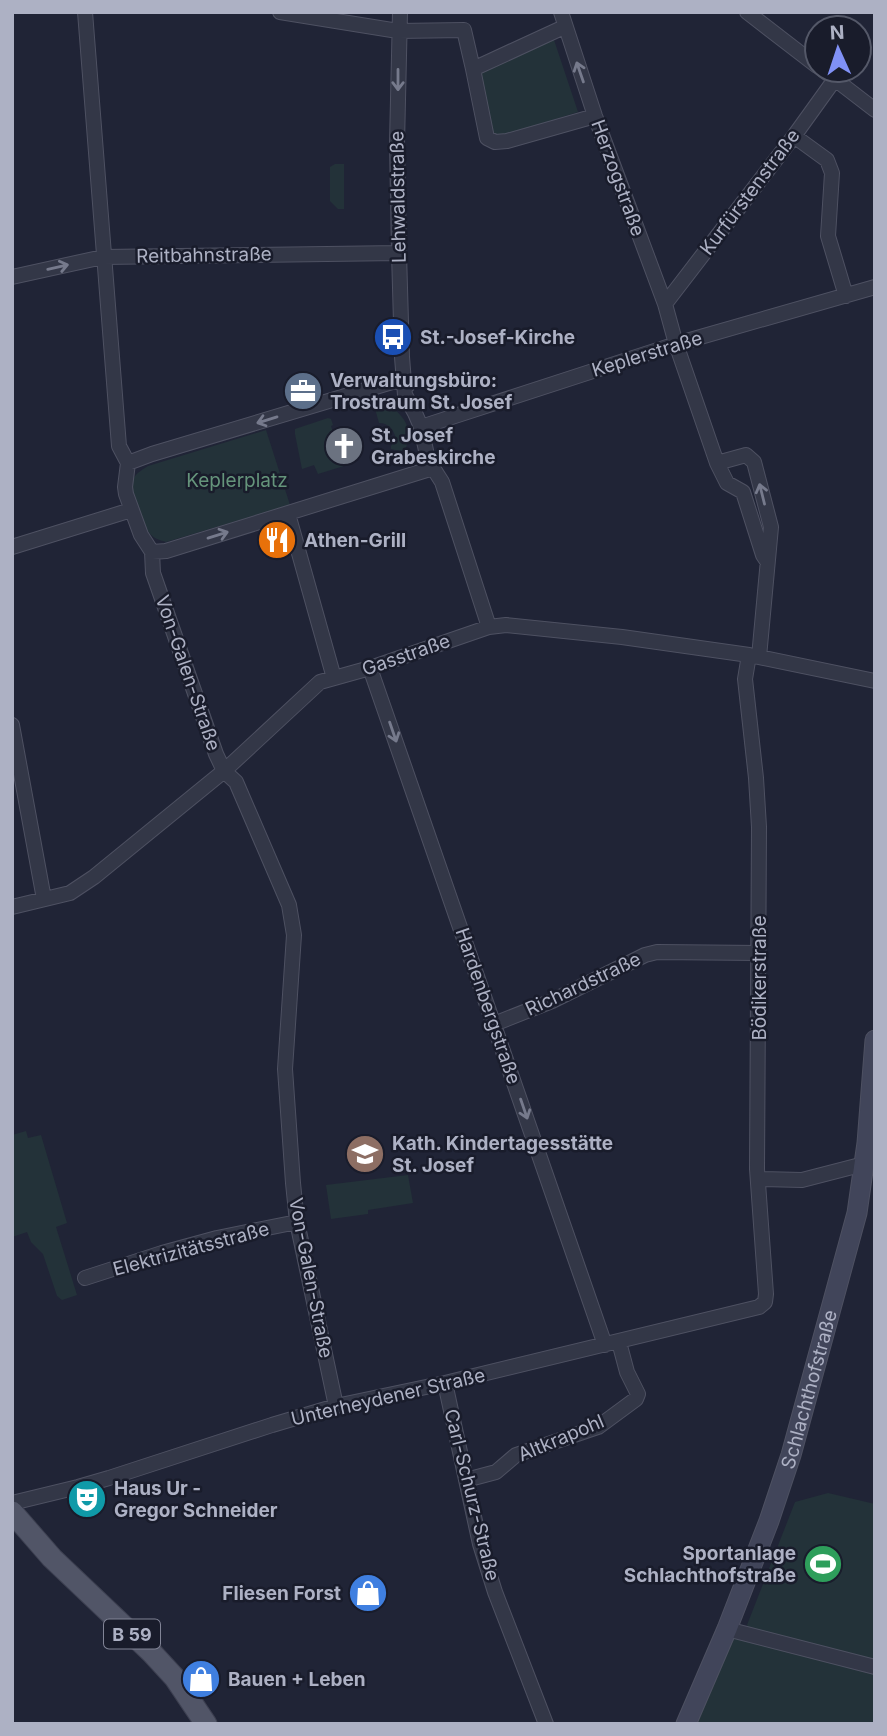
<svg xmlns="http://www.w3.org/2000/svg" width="887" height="1736" font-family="Inter,sans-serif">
<rect width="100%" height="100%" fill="#202436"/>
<path fill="#233239" d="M553,37l25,75 -79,25 -9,-3 -12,-63z
M335,164h9v45h-6l-8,-8v-34z
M384,402c18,11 31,25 21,48l-5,1 -9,-2v-3l5,-7c-2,-9 -7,-16 -17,-16l-5,-18z
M328,418l3,1 2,6 -2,1 13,40 -26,8 -4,-9 -12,4 -7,-35v-5z
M266,430l24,75 -124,37c-6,-2 -11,-3 -15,-7 -8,-8 -22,-43 -19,-53 2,-8 10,-12 16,-16z
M26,1131l2,7 13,-3 26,88 -11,4 21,68 -15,5 -5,-4 -14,-42 -12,-12 -4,-10 -15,5v-102z
M408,1175l5,28 -45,7v4l-37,5 -5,-34z
M828,1493l47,11v156l-124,-28 -4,-7 48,-123z
M725,1634l150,39v51h-185z"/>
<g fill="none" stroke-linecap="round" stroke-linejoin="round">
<g stroke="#4e5162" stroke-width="16">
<path id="minor" d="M85,12l34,434 9,17 -3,24 1,7 15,41 11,17 1,21 63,181 8,17 12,11 53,123 5,30 -9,134 8,114 4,39 39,184
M280,12l118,19 66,-1 9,39 91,-42
M400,12l-3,131 2,110 3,104 3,38 10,18 6,14 7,33 14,22 47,145
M561,12l34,104 70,188 11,40 41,119 10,20 16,9 20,63 4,6
M747,12l70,54
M473,69l14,69 8,4 12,-1 88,-25
M823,70l52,40
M794,136l33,24 5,13 -4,63 18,60
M12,277l91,-20 296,-4
M665,304l129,-168 41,-57
M421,427l255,-83 199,-57
M128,463l24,-9 240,-72 11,-1 4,5
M717,463l29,-8 8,7 17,65 -12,130
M288,514l46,164
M12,547l119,-37
M152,552l14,-1 267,-83
M370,668l235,677
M12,725l32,174
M12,907l58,-14 24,-16 130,-106 96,-89 50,-14 119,-41 17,-2 116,12 127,18 126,26
M494,1024l58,-23 93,-46 12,-3 102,1
M758,1179l44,1 62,-16
M85,1278l77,-25 55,-15 80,-16
M445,1383l35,161 15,48 51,132
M466,1480l30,-8 20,-17 82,-28 38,-28 2,-5 -11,-22 -8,-30
M12,1503l66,-16 31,-9 163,-53 64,-19 109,-23 314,-76 6,-5 1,-8 -9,-125 2,-342 -3,-49 -11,-99 4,-24
M727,1629l148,38"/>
</g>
<g stroke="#4e5162" stroke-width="21">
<g id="secondary">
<path id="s1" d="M686,1724l41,-95 42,-108 22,-66 66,-242 10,-70 8,-103"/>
</g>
</g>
<g stroke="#3d4051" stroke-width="23">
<path id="primary" d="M12,1512l40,46 100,95 23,25 31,46"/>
</g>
<use href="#minor" stroke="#333747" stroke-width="14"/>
<use href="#secondary" stroke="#41455a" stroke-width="19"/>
<use href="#primary" stroke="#515567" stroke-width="21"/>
</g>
<defs><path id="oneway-shaft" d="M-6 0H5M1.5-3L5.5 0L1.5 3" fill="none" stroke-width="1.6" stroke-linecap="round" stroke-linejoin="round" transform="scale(1.75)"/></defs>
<g stroke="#767a8c">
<use href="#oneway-shaft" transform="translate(580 72) rotate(-109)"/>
<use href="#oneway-shaft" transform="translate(398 80) rotate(90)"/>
<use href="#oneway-shaft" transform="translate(58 267) rotate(-13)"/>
<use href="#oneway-shaft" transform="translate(267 420) rotate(163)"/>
<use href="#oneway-shaft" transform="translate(762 494) rotate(-104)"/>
<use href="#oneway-shaft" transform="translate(218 535) rotate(-17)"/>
<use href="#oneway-shaft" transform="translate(393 732) rotate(71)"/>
<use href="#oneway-shaft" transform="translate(524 1109) rotate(71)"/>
</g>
<defs>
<g id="bus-disc" transform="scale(2.0125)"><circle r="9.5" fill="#1a4fb4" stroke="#191c2b"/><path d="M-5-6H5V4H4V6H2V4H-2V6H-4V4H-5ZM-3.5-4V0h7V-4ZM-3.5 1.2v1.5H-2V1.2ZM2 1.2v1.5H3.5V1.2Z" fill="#fff"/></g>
<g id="office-disc" transform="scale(2.0125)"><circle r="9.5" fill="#5c6f8a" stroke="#191c2b"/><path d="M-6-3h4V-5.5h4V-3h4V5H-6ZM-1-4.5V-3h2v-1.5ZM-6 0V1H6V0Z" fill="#fff"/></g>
<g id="church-disc" transform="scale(2.0125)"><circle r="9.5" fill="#6b7280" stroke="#191c2b"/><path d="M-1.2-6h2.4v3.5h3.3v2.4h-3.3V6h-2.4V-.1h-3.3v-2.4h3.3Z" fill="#fff"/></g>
<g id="restaurant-disc" transform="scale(2.0125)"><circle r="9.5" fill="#e8710a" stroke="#191c2b"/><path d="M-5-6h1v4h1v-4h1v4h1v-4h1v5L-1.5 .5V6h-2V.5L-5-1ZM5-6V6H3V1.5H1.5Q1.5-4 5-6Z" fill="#fff"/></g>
<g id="school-disc" transform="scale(2.0125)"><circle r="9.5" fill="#8d6e63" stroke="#191c2b"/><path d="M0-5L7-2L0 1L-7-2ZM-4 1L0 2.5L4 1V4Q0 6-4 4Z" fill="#fff"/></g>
<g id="theatre-disc" transform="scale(2.0125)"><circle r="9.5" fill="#0f9aa8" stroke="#191c2b"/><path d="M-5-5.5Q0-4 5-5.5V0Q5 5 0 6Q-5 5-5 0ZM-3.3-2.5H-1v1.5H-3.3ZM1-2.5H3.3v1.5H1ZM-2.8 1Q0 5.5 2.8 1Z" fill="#fff"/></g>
<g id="stadium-disc" transform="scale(2.0125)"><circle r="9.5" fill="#2e9e5b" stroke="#191c2b"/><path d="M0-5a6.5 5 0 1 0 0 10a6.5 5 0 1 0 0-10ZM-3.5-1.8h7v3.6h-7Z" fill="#fff"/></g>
<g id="shop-disc" transform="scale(2.0125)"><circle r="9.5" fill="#3f7fe0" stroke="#191c2b"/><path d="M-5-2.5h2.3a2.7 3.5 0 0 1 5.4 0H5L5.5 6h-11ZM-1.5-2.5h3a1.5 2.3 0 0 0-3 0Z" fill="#fff"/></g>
</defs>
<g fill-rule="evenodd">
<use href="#bus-disc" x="393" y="337"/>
<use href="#office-disc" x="303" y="391"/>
<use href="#church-disc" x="344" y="446"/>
<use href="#restaurant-disc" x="277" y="540"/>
<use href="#school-disc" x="365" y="1154"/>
<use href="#theatre-disc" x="87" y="1499"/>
<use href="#stadium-disc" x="823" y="1564"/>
<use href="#shop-disc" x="368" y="1593"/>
<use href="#shop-disc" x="201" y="1679"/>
</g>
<g text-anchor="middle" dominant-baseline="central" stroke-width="5" stroke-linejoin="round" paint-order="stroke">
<rect fill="#191c2b" stroke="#818496" stroke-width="2" x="104" y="1619.5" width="56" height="29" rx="5"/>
<g font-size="18" font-weight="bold" fill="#adb1c4">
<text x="132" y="1634">B 59</text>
</g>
<g font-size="19" fill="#adb1c4" stroke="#191c2b">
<text transform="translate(618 178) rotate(70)">Herzogstraße</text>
<text transform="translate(750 192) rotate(-53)">Kurfürstenstraße</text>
<text transform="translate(398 197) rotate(-91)">Lehwaldstraße</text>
<text transform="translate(204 255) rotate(-1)">Reitbahnstraße</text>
<text transform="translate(647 354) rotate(-17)">Keplerstraße</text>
<text transform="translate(406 655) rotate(-19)">Gasstraße</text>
<text transform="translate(188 673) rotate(71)">Von-Galen-Straße</text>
<text transform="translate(759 978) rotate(-90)">Bödikerstraße</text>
<text transform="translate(583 984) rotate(-25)">Richardstraße</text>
<text transform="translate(488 1006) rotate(71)">Hardenbergstraße</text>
<text transform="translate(191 1249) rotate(-15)">Elektrizitätsstraße</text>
<text transform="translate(311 1278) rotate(79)">Von-Galen-Straße</text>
<text stroke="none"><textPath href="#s1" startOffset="357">Schlachthofstraße</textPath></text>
<text transform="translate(388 1397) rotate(-13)">Unterheydener Straße</text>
<text transform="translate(561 1438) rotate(-23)">Altkrapohl</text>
<text transform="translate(472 1495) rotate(76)">Carl-Schurz-Straße</text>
</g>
<g font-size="19" font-weight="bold" fill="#adb1c4" stroke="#191c2b" text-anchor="start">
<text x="420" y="337">St.-Josef-Kirche</text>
<text x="330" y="380">Verwaltungsbüro:<tspan x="330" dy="22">Trostraum St. Josef</tspan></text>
<text x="371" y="435">St. Josef<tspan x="371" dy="22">Grabeskirche</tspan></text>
<text x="304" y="540">Athen-Grill</text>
<text x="392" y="1143">Kath. Kindertagesstätte<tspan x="392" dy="22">St. Josef</tspan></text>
<text x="114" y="1488">Haus Ur -<tspan x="114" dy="22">Gregor Schneider</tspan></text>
<text x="796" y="1553" text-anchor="end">Sportanlage<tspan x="796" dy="22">Schlachthofstraße</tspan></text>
<text x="341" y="1593" text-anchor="end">Fliesen Forst</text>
<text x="228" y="1679">Bauen + Leben</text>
</g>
<g font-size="19" fill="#65947b" stroke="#191c2b">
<text x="237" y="480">Keplerplatz</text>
</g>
</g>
<rect width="887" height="1736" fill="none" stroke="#adb1c4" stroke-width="28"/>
<g transform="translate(838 49) rotate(357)"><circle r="33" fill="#191c2b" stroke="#545868" stroke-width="2"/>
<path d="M0-5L12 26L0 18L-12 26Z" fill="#8091f6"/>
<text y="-10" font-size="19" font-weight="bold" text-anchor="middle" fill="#adb1c4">N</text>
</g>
</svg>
